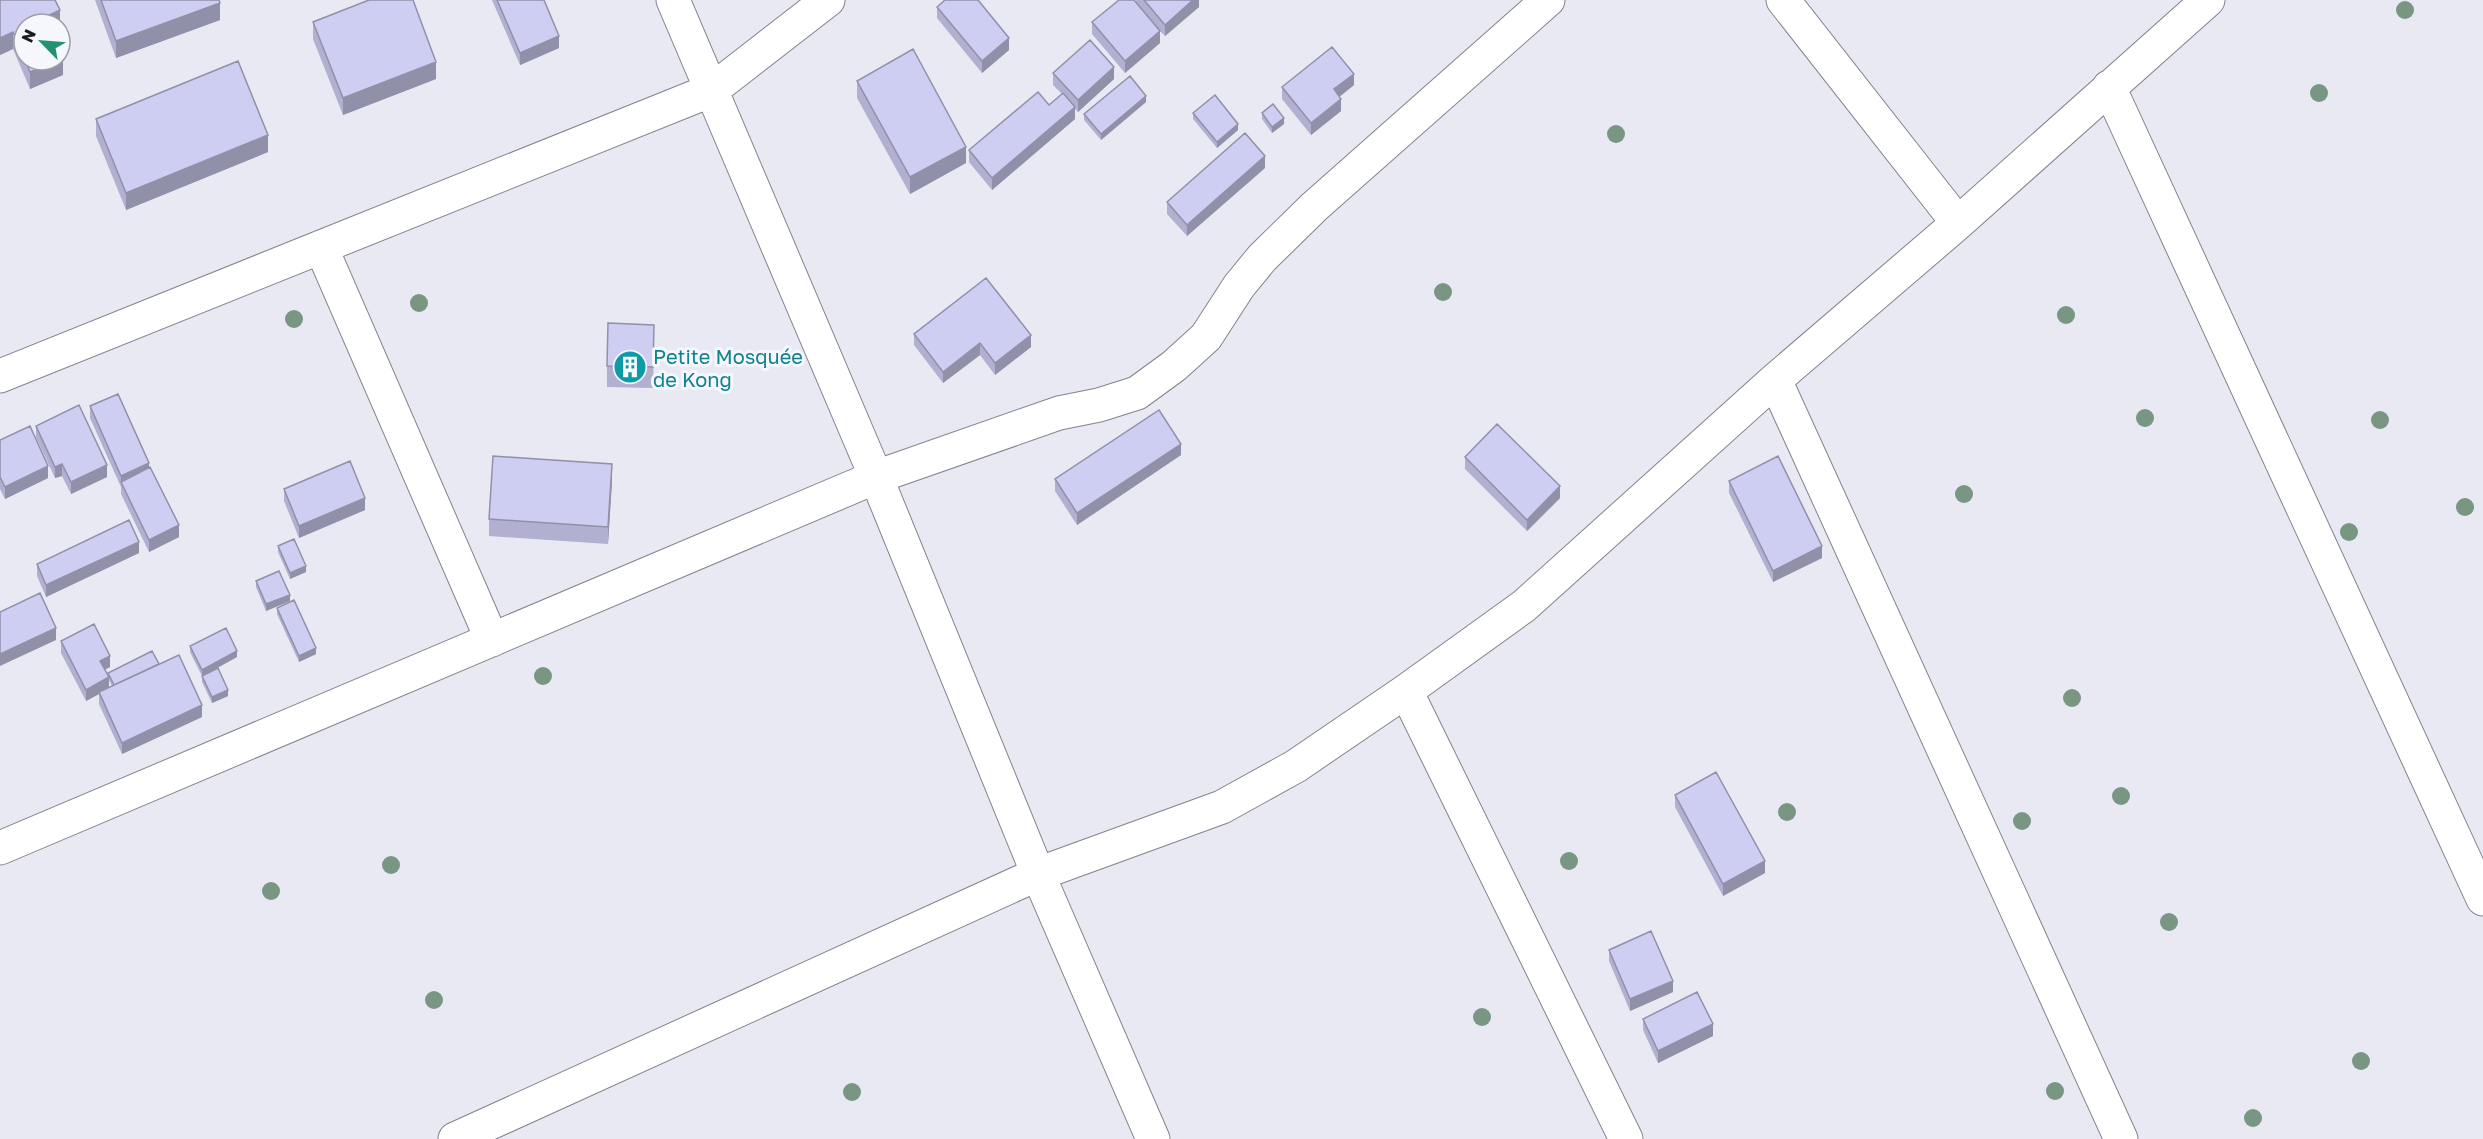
<svg xmlns="http://www.w3.org/2000/svg" width="2483" height="1139" font-family="'Golos Text',sans-serif">
<rect width="100%" height="100%" fill="#e9e9f4"/>
<g fill="none" stroke-linecap="round" stroke-linejoin="round">
<g stroke="#83838d" stroke-width="35">
<path id="street" d="M673,0l203,477 162,397 115,265
M1783,0l175,223
M2109,87l374,812
M321,247l171,393
M0,376l712,-286 116,-90
M1775,380l346,759
M1406,691l220,448
M0,848l876,-371 183,-64 40,-8 38,-12 37,-27 32,-29 33,-51 23,-28 52,-51 234,-207
M455,1139l583,-265 184,-67 74,-41 110,-75 118,-85 251,-226 183,-157 250,-223"/>
</g>
<use href="#street" stroke="#fff" stroke-width="33"/>
</g>
<g fill="#789682">
<circle cx="2405" cy="10" r="9"/>
<circle cx="2319" cy="93" r="9"/>
<circle cx="1616" cy="134" r="9"/>
<circle cx="1443" cy="292" r="9"/>
<circle cx="419" cy="303" r="9"/>
<circle cx="2066" cy="315" r="9"/>
<circle cx="294" cy="319" r="9"/>
<circle cx="2145" cy="418" r="9"/>
<circle cx="2380" cy="420" r="9"/>
<circle cx="1964" cy="494" r="9"/>
<circle cx="2465" cy="507" r="9"/>
<circle cx="2349" cy="532" r="9"/>
<circle cx="543" cy="676" r="9"/>
<circle cx="2072" cy="698" r="9"/>
<circle cx="2121" cy="796" r="9"/>
<circle cx="1787" cy="812" r="9"/>
<circle cx="2022" cy="821" r="9"/>
<circle cx="1569" cy="861" r="9"/>
<circle cx="391" cy="865" r="9"/>
<circle cx="271" cy="891" r="9"/>
<circle cx="2169" cy="922" r="9"/>
<circle cx="434" cy="1000" r="9"/>
<circle cx="1482" cy="1017" r="9"/>
<circle cx="2361" cy="1061" r="9"/>
<circle cx="2055" cy="1091" r="9"/>
<circle cx="852" cy="1092" r="9"/>
<circle cx="2253" cy="1118" r="9"/>
</g>
<path fill="#b1b0d0" fill-rule="evenodd" d="M0,0l60,24h-36v36h36l3,15 -33,14 -17,-40 -13,6z
M95,0h124l1,20 -104,38z
M492,0h52l15,48 -39,17z
M1136,0h63v7l-34,29 -5,-5v12l-35,30 -33,-39v-12l44,-20z
M937,7l72,43 -27,23 -45,-55z
M313,22l123,57 -93,36 -30,-76z
M1053,73l61,6 -36,33 -3,-3v10l-83,71 -23,-28v-12l80,-45 13,-11 -9,-9z
M857,81l109,82 -56,31 -53,-96z
M1354,85l-15,12 2,14 -30,24 -29,-36v-12z
M1146,102l-45,38 -17,-20v-6z
M1193,113l45,17 -21,18 -24,-29z
M1262,113l22,11 -12,9 -10,-14z
M96,119l172,33 -142,58 -30,-74z
M1265,168l-78,68 -20,-22v-12z
M914,334l117,13 -36,28 -15,-20 -37,28 -29,-38z
M654,346l-1,42 -46,-1v-21z
M90,406l59,62 30,69 -30,15 -28,-58v-7l-31,-69z
M36,426l71,51 -36,17 -9,-18 -7,2 -19,-41z
M0,440l48,38 -43,21 -5,-10z
M1181,455l-104,70 -22,-34v-12z
M1465,457l95,41 -33,33 -62,-62z
M612,481l-4,63 -119,-8v-17z
M1729,481l93,77 -49,24 -44,-89z
M284,489l81,21 -66,28 -15,-37z
M278,546l28,26 -16,7 -12,-27z
M139,553l-93,44 -9,-21v-12z
M256,581l34,20 -24,10 -10,-24z
M277,608l39,46 -17,8 -22,-48z
M61,641l49,26 -5,3 3,7v-4l51,-9 43,53 -80,37 -23,-50v-10l-13,7 -25,-48zM109,680l3,6 -3,2z
M190,646l47,11 -32,18 23,21 -16,7 -10,-21v-6l-12,-24z
M1675,795l90,78 -42,23 -48,-89z
M1609,950l64,42 -43,19 -21,-50z
M1643,1019l70,17 -55,27 -15,-33z"/>
<path fill="#9090a9" d="M1193,0h6v7l-34,29v-11z
M220,3v17l-104,38v-17z
M60,10v14h-15v-7z
M1160,31v12l-35,30v-12z
M13,32v17l-13,6v-17z
M559,36v12l-39,17v-12z
M1009,38v12l-27,23v-12z
M63,58v17l-33,14v-17z
M436,62v17l-93,36v-17z
M1114,67v12l-36,33v-12z
M1354,74v11l-20,16v-12z
M1146,96v6l-45,38v-6z
M1341,99v12l-30,24v-12z
M1075,107v12l-83,71v-12z
M1284,118v6l-12,9v-6z
M1238,124v6l-21,18v-6z
M268,135v17l-142,58v-17z
M966,147v16l-56,31v-17z
M1265,156v12l-78,68v-11z
M1031,335v12l-36,28v-12z
M980,343v12l-37,28v-11z
M1181,444v11l-104,70v-12z
M149,463v12l-28,7v-6z
M62,464v12l-7,2v-11z
M612,464v17l-4,63v-17z
M107,465v12l-36,17v-12z
M48,466v12l-43,21v-12z
M1560,486v12l-33,33v-11z
M365,498v12l-66,28v-12z
M179,525v12l-30,15v-12z
M139,542v11l-93,44v-12z
M1822,546v12l-49,24v-11z
M306,566v6l-16,7v-6z
M290,595v6l-24,10v-7z
M56,628v12l-56,26v-12z
M316,648v6l-17,8v-6z
M237,651v6l-35,19v-6z
M110,656v11l-10,5v-11z
M109,677v12l-10,3v2l-13,7v-11z
M228,690v6l-16,7v-6z
M202,705v12l-80,37v-11z
M1765,861v12l-42,23v-12z
M1673,981v11l-43,19v-12z
M1713,1024v12l-55,27v-12z"/>
<path fill="#cecdf2" stroke="#9090a9" stroke-width="1.5" d="M0,0h55l5,10 -15,7 3,7h-24v33l-11,-25 -13,6z
M101,0h118l1,3 -104,38z
M369,0h44l23,62 -93,36 -30,-76z
M497,0h47l15,36 -39,17z
M945,0h33l31,38 -27,23 -45,-54z
M1119,0h15l26,31 -35,30 -33,-39z
M1144,0h49l-28,25z
M1090,40l24,27 -36,33 -25,-27z
M1332,47l22,27 -20,15 7,10 -30,24 -29,-36z
M913,49l53,98 -56,30 -53,-96z
M25,60h34l-29,12z
M238,61l30,74 -142,58 -30,-74z
M1130,76l16,20 -45,38 -17,-20z
M1038,92l11,13 14,-12 12,14 -83,71 -23,-28z
M1215,95l23,29 -21,18 -24,-29z
M1273,104l11,14 -12,9 -10,-14z
M1245,133l20,23 -78,69 -20,-23z
M986,278l45,57 -36,28 -15,-20 -37,29 -29,-38z
M608,323l46,2 -1,42 -46,-1z
M118,394l31,69 -28,13 -31,-70z
M79,405l28,60 -36,17 -9,-18 -7,3 -19,-41z
M1159,410l22,34 -104,69 -22,-34z
M1497,424l63,62 -33,34 -62,-63z
M30,426l18,40 -43,21 -5,-10v-37z
M493,456l119,8 -4,63 -119,-8z
M1778,456l44,90 -49,25 -44,-90z
M350,461l15,37 -66,28 -15,-37z
M150,467l29,58 -30,15 -28,-58z
M129,520l10,22 -93,43 -9,-21z
M294,539l12,27 -16,7 -12,-27z
M279,571l11,24 -24,9 -10,-23z
M40,593l16,35 -56,26v-42z
M294,600l22,48 -17,8 -22,-48z
M94,624l16,32 -10,5 9,16 -23,13 -25,-49z
M226,628l11,23 -35,19 -12,-24z
M152,651l7,13 -45,21 -6,-12z
M179,655l23,50 -80,38 -23,-51z
M218,668l10,22 -16,7 -10,-21z
M1716,772l49,89 -42,23 -48,-89z
M1651,931l22,50 -43,18 -21,-49z
M1697,992l16,32 -55,27 -15,-32z"/>
<defs>
<g id="building-disc" transform="scale(1.725)"><circle r="9.5" fill="#0f9aa8" stroke="#f6f6fd"/><path d="M-4-6H4V6H1V3H-1V6H-4ZM-2.5-4.3h1.7v1.8h-1.7ZM.8-4.3h1.7v1.8H.8ZM-2.5-1h1.7V.8h-1.7ZM.8-1h1.7V.8H.8Z" fill="#fff"/></g>
</defs>
<g fill-rule="evenodd">
<use href="#building-disc" x="630" y="367"/>
</g>
<g text-anchor="middle" dominant-baseline="central" stroke-width="6" stroke-linejoin="round" paint-order="stroke">
<g font-size="20" fill="#0d838f" stroke="#f6f6fd" text-anchor="start">
<text x="653" y="356">Petite Mosquée<tspan x="653" dy="23">de Kong</tspan></text>
</g>
</g>
<g transform="translate(42 42) rotate(295)"><circle r="28" fill="#f6f6fd" stroke="#9e9ea4" stroke-width="1.5"/>
<path d="M0-4.5L10 22L0 15L-10 22Z" fill="#229172"/>
<text y="-9" font-size="16" font-weight="bold" text-anchor="middle" fill="#1a1a1e">N</text>
</g>
</svg>
